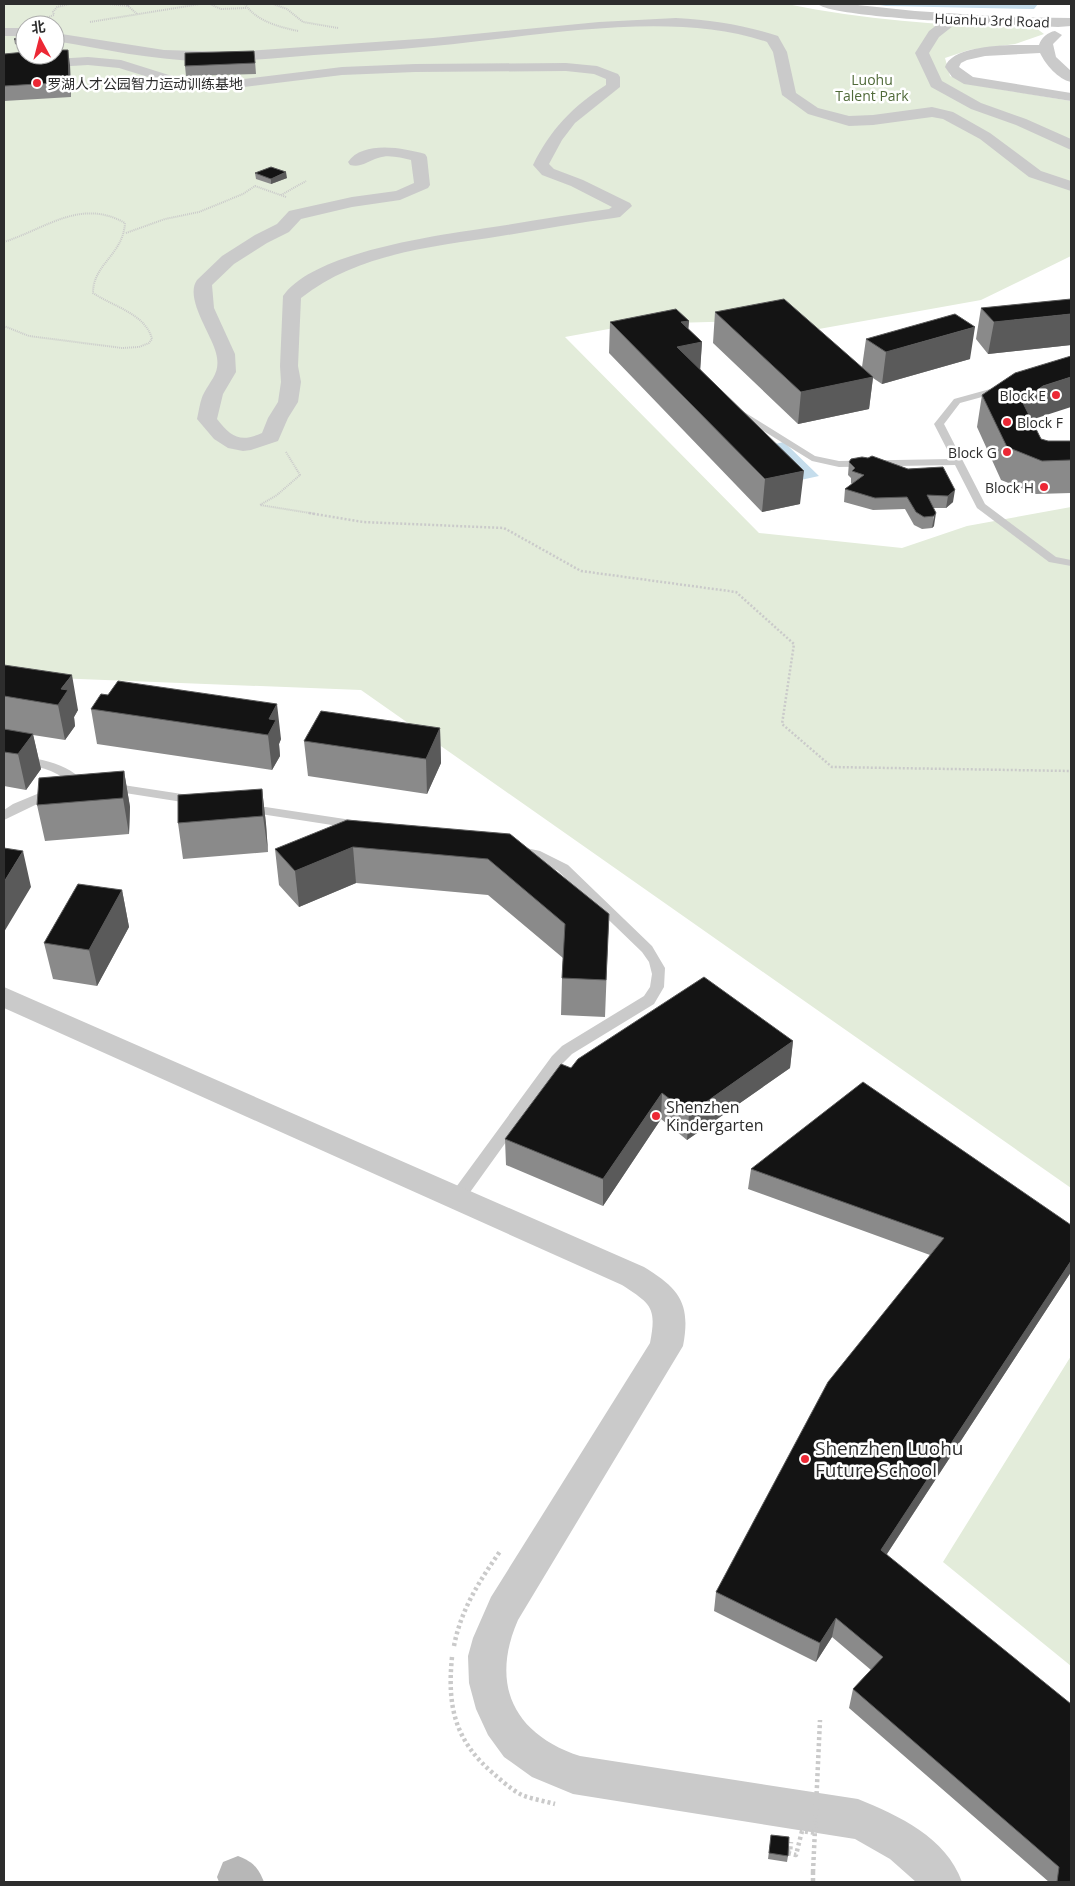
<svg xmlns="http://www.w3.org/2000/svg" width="1075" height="1886" font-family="'Open Sans','Noto Sans SC',sans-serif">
<rect width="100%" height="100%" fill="#fff"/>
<path fill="#e3ecda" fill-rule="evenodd" d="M4,4h783c82,17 165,22 249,24l8,6 -29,10 -46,6 -24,8 5,18 19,8 102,17v155l-90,44 -179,32 -15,-12 -151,4 -71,13 194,196 143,15 65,-22 104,-19v681l-710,-498 -357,-14zM25,25h30v30h-30z
M1071,1356v310l-128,-104z"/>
<path fill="#c5ddec" d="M872,4h166l-4,5 -148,-3z
M784,442l35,34 -32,7 -35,-34z"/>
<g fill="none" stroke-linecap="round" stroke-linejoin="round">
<path stroke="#cacaca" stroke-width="2" stroke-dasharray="1 1" stroke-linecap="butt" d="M86,4h12
M108,4l21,2
M210,4l11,5 25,-1
M245,4c11,17 34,23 53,27
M273,4l14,5 16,13 35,6
M127,5l10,9
M90,22l110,-18
M42,25l-3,-4 15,-6 -1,-3 4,-5 12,-3
M281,195l25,-14
M126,233l39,-14 34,-7 44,-18 12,-8 31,11
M4,242c43,-14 77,-44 121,-19 -2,32 -32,41 -32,70 19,13 53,21 59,46l-3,4 -10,4 -17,1 -93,-12 -25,-10
M286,452l14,23 -23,20 -17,10 56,9"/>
<path stroke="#cacaca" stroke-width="2.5" stroke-dasharray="2 2" stroke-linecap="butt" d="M309,513l54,9 141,6 77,43 155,21 58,52 -12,80 50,43 239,4"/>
<path stroke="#cacaca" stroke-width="4.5" stroke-dasharray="3 3" stroke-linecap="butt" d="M454,1646c7,-37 26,-66 47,-96
M452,1657c-5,50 3,84 42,117 8,7 18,16 28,21 10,4 22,6 33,9
M787,1851l3,1 1,-10
M813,1872v10"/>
<path fill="#cacaca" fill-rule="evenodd" d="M1001,386l5,3 -2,2 -44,12 -16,21 41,80 71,53 15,3v6l-22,-4 -72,-54 -22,-43 -116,2 -27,-6 -79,-49 2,-2h6l74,46 24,5 113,-2 -18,-35 20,-25z
M4,754c28,4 64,6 82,31l-6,4c-8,-2 -15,-11 -23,-15 -16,-9 -35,-9 -53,-12z
M110,783l85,13 6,4 -6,4 -89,-14 -2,-3 2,-3z
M54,787l4,1 2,3 -2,3 -54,26v-10l9,-6z
M246,804l112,17 6,4 -6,4 -117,-18 -1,-3z
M517,846l23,5 28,14 84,81 13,22 -1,19 -10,17 -82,50 -10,10 -99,138 -6,2 -6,-2 -2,-4 2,-4 101,-138 10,-10 82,-50 6,-9 2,-13 -3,-12 -7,-10 -84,-81 -27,-14 -19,-4 -2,-3 2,-3z"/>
<path fill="#cacaca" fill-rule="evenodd" d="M818,4h30l67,7 93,6 63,1v8l-13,1 -100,-5 -19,15 -10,16 13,28 39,22 45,16 45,20v11l-55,-25 -45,-16 -40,-22 -16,-34 14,-22 13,-10c-19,-1 -115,-7 -124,-17z
M676,18c36,2 68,7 102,18l9,16 9,41 22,15 31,8 24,-1 59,-8 21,5 37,21 51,38 30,10v10l-42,-14 -49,-38 -37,-20 -11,-2 -59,8 -24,1 -41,-12 -26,-19 -9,-43 -6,-10c-97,-33 -231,-5 -333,4 -40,4 -80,6 -120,9 -38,3 -76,7 -113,6 -49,-1 -98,-12 -146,-20v-8l109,17 69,2 200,-14 166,-16z
M4,28h21v8h-21z
M1055,31l7,4 -9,9 3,13 15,14v11c-13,-3 -25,-17 -31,-29l-55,3 -18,4 -6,3 -2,4 14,10 98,16v8l-107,-17 -12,-7 -7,-10c8,-24 72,-22 94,-22 2,-7 9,-13 16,-14z
M88,57l33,3 67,21 48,-1 106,-13 73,-3 151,-1 31,3 21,8 2,3v10l-45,36 -13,17 -13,24 5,5 29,11 47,23 2,3 -12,11 -6,1c-38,5 -75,12 -113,18 -69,11 -143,17 -200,62l-3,68 3,16 -3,20 -10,16 -10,23 -27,9 -8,1 -15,-3 -14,-9 -17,-20c2,-8 3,-19 7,-26 8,-15 17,-21 12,-40 -4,-18 -32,-55 -19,-73l25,-24 33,-21 22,-11 12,-13 63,-14 44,-6 18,-8 -3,-23c-10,-2 -22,-6 -33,-2 -10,3 -17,10 -28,7l-2,-3c15,-22 56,-14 77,-8l2,3 3,28 -2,3 -28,12 -48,7 -51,12 -12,13 -22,11 -33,21 -22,21 2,23 21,46 1,18 -13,22 -6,25c14,18 23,24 45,14l6,-15 10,-16 3,-20 -1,-16 3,-70c32,-46 164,-62 217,-70 37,-6 73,-12 109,-17l3,-2 -41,-21 -29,-11 -9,-10c17,-35 40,-59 73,-80v-6l-12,-5 -28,-3 -151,1 -73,3 -106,13 -49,1 -68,-21 -31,-3 -84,5v-8z
M4,987l640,280c36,22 47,37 39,79l-165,274c-28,64 -5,114 62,136l278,43c41,17 88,38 104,83h-46l-26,-23 -35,-20 -282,-45 -41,-17 -28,-20 -16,-22 -12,-26 -7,-26 -1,-27 5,-18 18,-41 159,-254c7,-36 1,-39 -28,-58l-618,-277z"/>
<path fill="#b7b7b7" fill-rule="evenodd" d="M238,1856c15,6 20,11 26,26h-45l-2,-5 6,-15z"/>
<path stroke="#cacaca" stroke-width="4.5" stroke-dasharray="3 3" stroke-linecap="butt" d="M788,1853l8,2 6,-24 13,2
M813,1872l7,-152"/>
</g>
<path fill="#8a8a8a" d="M25,36v10h-6l-4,-2 -1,-5z
M4,54l66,11 1,32 -67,4z
M255,61l1,13 -70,2 -1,-10z
M255,173l32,5 -16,6 -15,-5z
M981,308l90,37 -83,9 -12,-15z
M715,312l147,55 4,-28 104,20 -88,25 -9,-6 -4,31 -71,15 -85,-81z
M689,321l-1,8 14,13 -2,27 100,135 -38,8 -153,-159 1,-31z
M982,395l55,23 -5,3 9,18 7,2h23v52l-35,1 -35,-14 -24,-53z
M849,462l59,7 35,-2 10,35 -7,6h-13l1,18 -2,2 -10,1 -8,-4 -9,-16 -32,1 -29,-8 1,-13 7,-5 -1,-1v-5l-3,-3z
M4,665l74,45 -4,7 1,9 -10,14 -32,-5 8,34 -15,21 -22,-4z
M118,681l163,58 -2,5 1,12 -8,14 -175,-26 -6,-35 17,-14z
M440,728l1,35 -14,31 -119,-18 -4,-35z
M124,771l6,36 -1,27 -84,7 -8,-36z
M262,789l4,35 2,28 -85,7 -5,-36z
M510,834l99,80 -4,103 -44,-2 1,-37 1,-20 -75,-63 -132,-12 -57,24 -20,-22 -4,-36z
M122,890l7,37 -32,59 -44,-7 -9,-36z
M793,1041l-3,27 -103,72 -26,-21 -58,87 -97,-41 -1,-26 66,-71z
M751,1169l320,103 -184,282 184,328h-22l-200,-174 4,-19 18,-19 -39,-33 -16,25 -102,-51 2,-19 214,-337 -182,-66z
M771,1835l17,21 -1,6 -19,-3z"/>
<path fill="#5a5a5a" d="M68,50l2,15 1,32 -2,-15z
M286,172l1,6 -16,6v-5z
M1071,314v31l-83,9 6,-32z
M689,321l-2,24 15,-3 -2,31 -23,-26 4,-25z
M975,327l-5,32 -88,25 4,-32z
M873,377l-4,32 -71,15 3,-32z
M1071,377v30l-34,11 -20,15 5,-32 21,-15z
M804,471l-4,33 -38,8 3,-33z
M955,490l-2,12 -7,6 2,-12z
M936,513l-2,13 -2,2 2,-12z
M72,675l6,35 -4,7 1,9 -10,14 -7,-35 3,-16z
M277,704l4,35 -2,5 1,12 -8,14 -4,-35 1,-16z
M440,728l1,35 -14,31 -1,-35z
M33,734l8,35 -15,21 -8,-36z
M124,771l6,36 -1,27 -6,-36z
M262,789l4,35 2,28 -5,-36z
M353,847l3,36 -57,24 -4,-36z
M23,851l8,36 -27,45v-50z
M122,890l7,37 -32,59 -8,-36z
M793,1041l-3,27 -103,72 2,-26z
M662,1093l-1,26 -58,87v-27z
M1071,1261v11l-194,297 4,-19z
M836,1618l-4,19 -16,25 4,-19z"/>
<path fill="#141414" stroke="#5a5a5a" d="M25,36v5h-7l-4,-2z
M55,50h13l1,32 -65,4v-32l21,-2v3h30z
M254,51l1,12 -70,3v-13z
M271,167l15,5 -15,7 -16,-6z
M784,299l89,78 -72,15 -86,-80z
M1071,299v15l-77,8 -13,-14z
M676,309l13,12 -8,1 21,20 -25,5 127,124 -39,8 -155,-157z
M955,314l20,13 -89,25 -20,-13z
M1071,356v21l-28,9 -21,15 19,38 7,2h23v19l-29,1 -35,-14 -25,-52 33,-22z
M872,456l36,13 35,-2 12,23 -7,6 -21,-1 9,18 -2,3 -10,1 -8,-5 -9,-15 -32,1 -30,-9 19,-14 -12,-4 3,-3 -6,-6 2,-3 11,-2 6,1z
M4,665l68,10 -11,14 7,1 -10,15 -54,-9z
M118,681l159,23 -8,15 7,1 -8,15 -177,-26 10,-15 7,1z
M321,711l119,17 -14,31 -122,-18z
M4,729l29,5 -15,20 -14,-2z
M124,771l-1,27 -86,7 2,-27z
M262,789l1,27 -85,7v-28z
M347,820l163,14 99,80 -3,66 -44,-2 3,-54 -77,-65 -135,-12 -58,24 -20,-22z
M4,848l19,3 -19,31z
M78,884l44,6 -33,60 -45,-7z
M704,977l89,64 -104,73 -27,-21 -59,86 -98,-40 56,-75 10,4 7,-9z
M863,1082l208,143v36l-190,289 190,154v178h-14l2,-15 -206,-178 30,-32 -47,-39 -16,25 -104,-51 112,-210 116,-144 -193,-69z
M771,1835l18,2 -1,19 -19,-3z"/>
<g fill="#ec2835" stroke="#fff" stroke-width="2">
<circle cx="37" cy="83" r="5"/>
<circle cx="1056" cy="395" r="5"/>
<circle cx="1007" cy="422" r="5"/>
<circle cx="1007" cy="452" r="5"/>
<circle cx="1044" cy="487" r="5"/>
<circle cx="656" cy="1116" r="5"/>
<circle cx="805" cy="1459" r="5"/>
</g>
<g text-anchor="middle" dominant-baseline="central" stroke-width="5" stroke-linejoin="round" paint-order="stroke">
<g font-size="14" fill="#2d2d2d" stroke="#fff">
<text transform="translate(992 20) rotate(2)">Huanhu 3rd Road</text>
</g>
<g font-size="14" fill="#506a39" stroke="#fff">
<text x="872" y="79">Luohu<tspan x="872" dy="16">Talent Park</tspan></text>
</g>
<g font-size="14" fill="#2d2d2d" stroke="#fff" text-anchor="end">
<text x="47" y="83" text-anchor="start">罗湖人才公园智力运动训练基地</text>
<text x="1046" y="395">Block E</text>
<text x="1017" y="422" text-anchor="start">Block F</text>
<text x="997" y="452">Block G</text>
<text x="1034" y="487">Block H</text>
</g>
<g font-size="16" fill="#2d2d2d" stroke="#fff" text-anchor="start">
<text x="666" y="1107">Shenzhen<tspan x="666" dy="18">Kindergarten</tspan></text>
</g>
<g font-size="19" fill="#2d2d2d" stroke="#fff" text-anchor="start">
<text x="815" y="1448">Shenzhen Luohu<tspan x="815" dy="22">Future School</tspan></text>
</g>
</g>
<rect width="1075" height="1886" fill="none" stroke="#2d2d2d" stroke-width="10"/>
<g transform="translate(40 40) rotate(353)"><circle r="24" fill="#ffffff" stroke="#ababab"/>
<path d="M0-4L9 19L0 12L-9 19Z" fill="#ec2835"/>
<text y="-8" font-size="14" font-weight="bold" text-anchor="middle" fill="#2d2d2d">北</text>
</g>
</svg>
